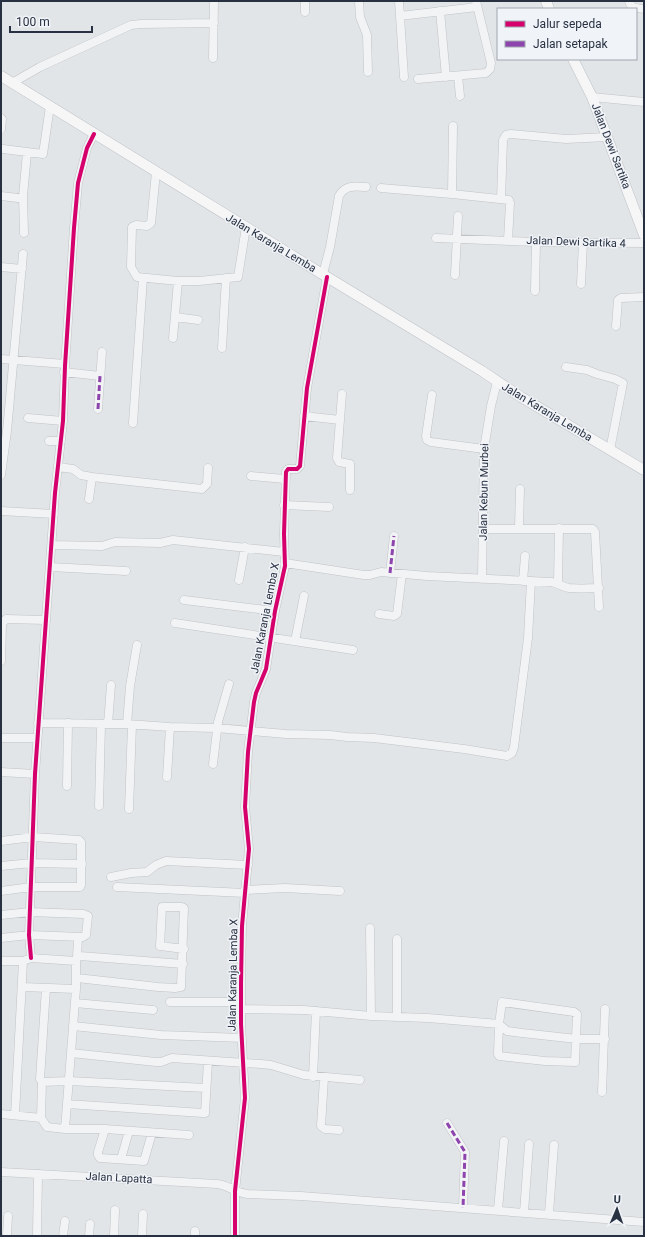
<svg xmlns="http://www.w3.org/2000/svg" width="645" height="1237" font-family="Roboto,sans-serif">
<rect width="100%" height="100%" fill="#e2e5e8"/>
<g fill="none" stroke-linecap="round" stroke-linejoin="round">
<g stroke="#c0c3c6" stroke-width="9">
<path id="minor" d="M359,1l1,16 7,18 1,37
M399,1l5,76
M629,1c2,8 7,7 15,8
M440,11l6,66
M305,12v-11
M400,16l77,-9
M213,58l1,-57
M458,76l2,20
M418,79l68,-6 4,-4 1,-6 -15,-62
M12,83l28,-16 91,-42 10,-1 73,-1
M592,97l52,5
M1,118l1,1 -1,10
M3,149l40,5 7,-48
M156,172l-5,51 -4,3 -11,-1 -4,2 -1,40 6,10 41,4h21l39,-4 8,-50
M381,188l71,6 57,6 1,3 -2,37
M452,194l1,-68
M1,196l17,2 5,-2
M501,199l2,-59 3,-5 5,-1 55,5 41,-2
M24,233l-1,-37 4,-43
M436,238l100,4 108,1
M1,267l21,2
M323,274l7,-27 9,-51c6,-11 15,-10 27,-9
M455,275l3,-59
M581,284l2,-41
M535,291l1,-49
M175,317l23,3
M616,326l2,-26 3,-2 23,-1
M173,338l5,-57
M222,348l4,-70
M1,359l64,5
M566,367l21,3 10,4 18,5 8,4 -13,67
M64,372l36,4
M342,394l-5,64 2,4 11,2v26
M432,395l-6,41 1,4 4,2 53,7
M98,409l4,-57
M304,416l36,4
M28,418l35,3
M133,423l10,-145
M49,441h12
M58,467l15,2 8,6 11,2 110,12 5,-5 1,-16
M1,475l6,-44 16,-177
M251,476l34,3
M89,499l3,-22
M284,505l45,2
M1,511l53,3
M519,528l1,-39
M484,529h109l2,3 4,75
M52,545l50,1 13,-4 45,1 13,-3 111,12
M285,563l79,12h6l11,-3 46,4 124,6c7,1 11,5 18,6 10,1 20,0 30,0
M50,567l76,4
M390,573l4,-37
M482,579l2,-130 7,-43 6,-24
M239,580l6,-33
M523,581l2,-25
M558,583l1,-55
M184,600l91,11
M379,614l15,2 3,-2 5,-40
M175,623l178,27
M1,625l5,-6 40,1
M295,641l9,-45
M1,661l1,-36
M38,723l89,1 43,3 47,1 69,6 44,1 17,2 27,1 90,11 43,7 5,-3 2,-6 14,-109 3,-57
M108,724l3,-39
M127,724l3,-38 7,-41
M1,738h36
M213,764l5,-42 11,-38
M1,772l34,2
M167,777l3,-50
M67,786l1,-63
M99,806l2,-82
M129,809l3,-84
M1,841l32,-4 46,3 2,2v43l-1,2h-49l-30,4
M1,866l30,-3 51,1
M111,877l20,-4 16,-1 9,-7 10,-4 82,4
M117,887l128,6
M245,890l40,-2 55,3
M1,915l29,-3 53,2 5,2 -2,19 -3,2 -54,-2 -28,3
M370,928l1,88
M31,958l-2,-23 6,-161 20,-281 8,-72 2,-55 9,-138 4,-45 9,-35 7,-14
M77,958l1,-21
M1,961h22l8,-3 45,3
M183,964l-103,-8 -3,2 -1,3v28l-11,140h40l84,6
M77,978l81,9 17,1 6,-1 3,-79 -2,-1h-20l-2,39 24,3
M22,987l54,2
M46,988l-6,91 2,3 27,-1 137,7
M170,1002h71
M502,1002l72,10 3,2 -2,48 -30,-1 -46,-5 -1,-2 1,-30z
M75,1003l78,7
M241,1009l63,1 67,6 57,2 71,6 8,7 15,2 55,6h28
M397,1016v-77
M73,1026l88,9 81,3
M71,1053l85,9h5l11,-4 89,6 10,1 33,10 56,5
M313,1077l3,-66
M324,1078l-3,48 4,3 14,1
M42,1082l-1,36 6,9 18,2
M602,1092l3,-83
M67,1104l136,9h2l3,-52
M1,1114l40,4
M15,1115l8,-154
M447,1123l18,29 -2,56
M105,1129l-7,23v3l2,3 44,3 8,-28
M121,1159l8,-28
M1,1172l216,12c11,1 19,9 31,10l53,2 343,26
M498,1210l6,-69
M524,1212l5,-68
M549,1214l5,-69
M7,1236l1,-20
M37,1236l1,-62
M63,1236l2,-15
M89,1236l1,-12
M114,1236l1,-26
M142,1236l1,-22
M195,1236v-5
M235,1236v-45l10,-93 -4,-74v-40l1,-58 7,-77 -4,-42 3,-55 6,-50 2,-9 10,-24 9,-58 10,-45 -1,-32 2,-62 2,-3h9l3,-3 7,-78 20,-111"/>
</g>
<g stroke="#bec2c6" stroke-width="11">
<path id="major" d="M546,1l3,8
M573,59l19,38 52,138
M1,76l326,201 155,94 39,26 123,73"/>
</g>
<use href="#minor" stroke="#f2f3f4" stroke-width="8"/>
<use href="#major" stroke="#f6f6f7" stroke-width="10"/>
<path stroke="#8e44ad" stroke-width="3" stroke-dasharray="6 3" stroke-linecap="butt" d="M98,409l2,-33
M390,573l4,-37
M447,1123l18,29 -2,56"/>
<g stroke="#f0f3f7" stroke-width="6">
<path id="cycleway" d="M31,958l-2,-23 6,-161 20,-281 8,-72 2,-55 9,-138 4,-45 9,-35 7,-14
M235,1236v-45l10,-93 -4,-74v-40l1,-58 7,-77 -4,-42 3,-55 6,-50 2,-9 10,-24 9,-58 10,-45 -1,-32 2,-62 2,-3h9l3,-3 7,-78 20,-111"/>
</g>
<use href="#cycleway" stroke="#d6006c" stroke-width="4"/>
</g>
<g text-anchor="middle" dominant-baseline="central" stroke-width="3" stroke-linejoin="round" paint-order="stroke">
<g font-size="11" fill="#283142" stroke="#f0f3f7">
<text transform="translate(611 146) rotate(69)">Jalan Dewi Sartika</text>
<text transform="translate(576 242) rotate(2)">Jalan Dewi Sartika 4</text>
<text transform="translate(271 243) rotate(31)">Jalan Karanja Lemba</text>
<text transform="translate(547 412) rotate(31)">Jalan Karanja Lemba</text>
<text transform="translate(484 492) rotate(-89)">Jalan Kebun Murbei</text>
<text transform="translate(265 618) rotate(-79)">Jalan Karanja Lemba X</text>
<text transform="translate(233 975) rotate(-89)">Jalan Karanja Lemba X</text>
<text transform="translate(119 1178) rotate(3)">Jalan Lapatta</text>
</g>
</g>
<rect width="645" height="1237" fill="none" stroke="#283142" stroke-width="4"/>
<rect x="497" y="8" width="140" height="52" fill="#f0f3f7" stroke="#a0a5af"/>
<rect x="505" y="21" width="20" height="6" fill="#d6006c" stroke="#a0a5af"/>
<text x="533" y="28" font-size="12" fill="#283142">Jalur sepeda</text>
<rect x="505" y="41" width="20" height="6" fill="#8e44ad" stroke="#a0a5af"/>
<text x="533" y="48" font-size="12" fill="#283142">Jalan setapak</text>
<g transform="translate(617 1209) rotate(2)" stroke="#f0f3f7" stroke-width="3" paint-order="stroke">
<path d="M0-3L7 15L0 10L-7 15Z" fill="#283142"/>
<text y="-6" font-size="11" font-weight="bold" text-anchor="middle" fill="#283142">U</text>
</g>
<path d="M10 26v6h82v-6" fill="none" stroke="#283142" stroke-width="2"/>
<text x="16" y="26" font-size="12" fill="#283142" stroke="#f0f3f7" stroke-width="3" paint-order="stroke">100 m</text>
</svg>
